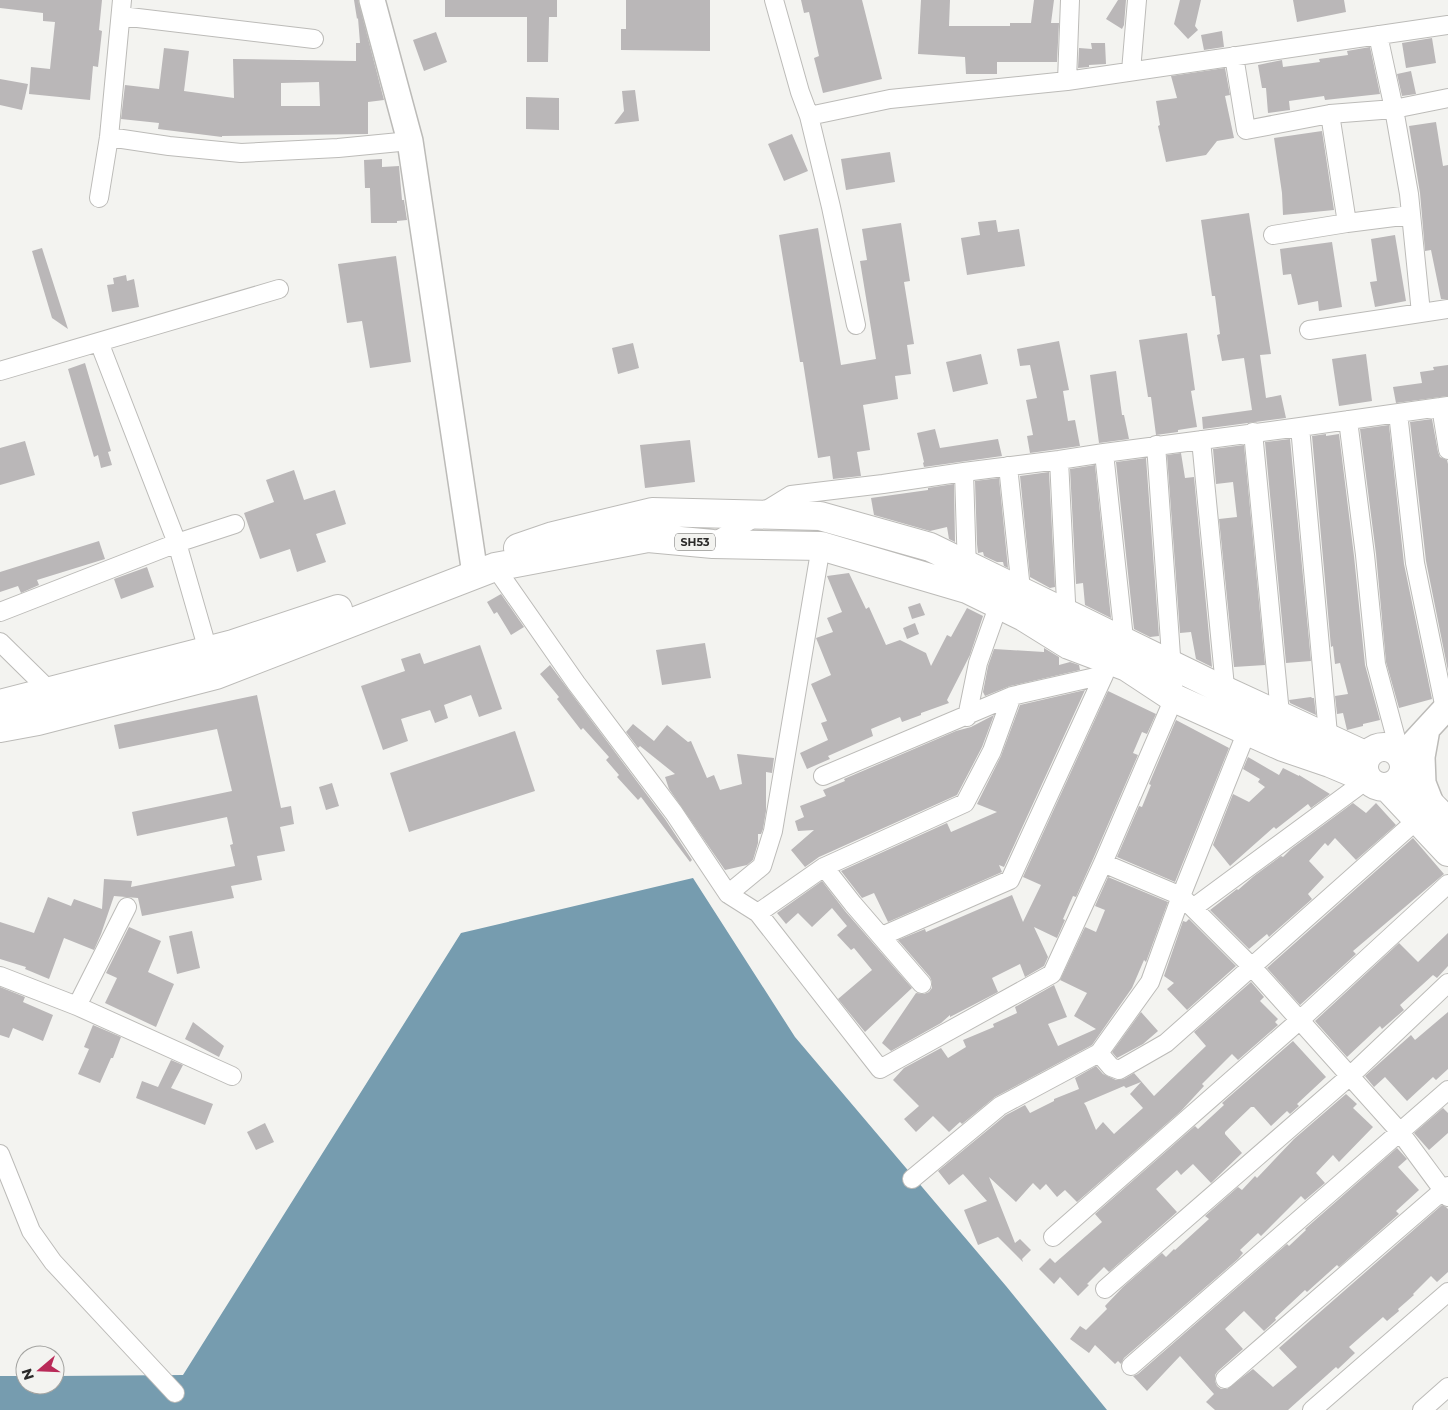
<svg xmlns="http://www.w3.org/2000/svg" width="1448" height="1410" font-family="Montserrat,sans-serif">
<rect width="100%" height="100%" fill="#f3f3f0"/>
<path fill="#769caf" d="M693,878l102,159 211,249 101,124h-1107v-34h25v9h30v-9l128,-1 278,-442z"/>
<path fill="#bab7b8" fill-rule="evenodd" d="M0,0h102l-3,30 3,1 -4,36 -5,-1 -3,34 -61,-6 2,-27 19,2 5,-47 -12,-1v-8l-43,-5z
M354,0h4l26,100 -16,2v32l-146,2v1l-64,-8 1,-6 -38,-4 4,-34 34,4 5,-41 25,3 -5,40 50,7 -1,-39 123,2v-18h4l-2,-25 -1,1zM319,82l1,24h-39v-23z
M445,0h112v17h-8l-1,45h-21v-45h-82z
M626,0h84v51l-89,-1v-21h5z
M801,0h61l20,79 -59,14 -9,-35 5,-2 -10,-44 -5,1z
M921,0h29l-1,26h61v-3h21l3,-23h20l-3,23h8l-2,39h-60v12h-31l-1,-17 -47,-3z
M1118,0h8l-2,25 -2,4 -16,-10z
M1180,0h21l-6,26 3,4 -10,9 -14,-15z
M1293,0h51l2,12 -49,10z
M1222,31l2,16 -20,3 -3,-15z
M436,32l11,30 -23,9 -11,-31z
M1432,38l4,25 -30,5 -4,-25z
M1091,43h14l1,21 -17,1v2l-11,1 1,-20 13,1z
M1370,47l10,47 -55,6 -1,-4 -35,5 1,9 -22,3 -2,-25h-4l-4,-23 24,-5 1,7 37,-5 -1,-3 29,-4 -1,-4z
M1225,68l5,27 -5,1 9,42 -17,3 -11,14 -40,7 -8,-36 2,-1 -4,-24 21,-3 -6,-22z
M1411,71l5,23 -14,2 -5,-22z
M0,79l28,5 -6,26 -22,-5z
M635,90l4,31 -25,3 10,-13 -2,-20z
M526,97l33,1v32l-33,-1z
M1436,122l7,44 5,-1v134h-7l-10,-49 -6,1 -5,-58 -11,-67z
M1322,131l12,79 -51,5 -1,-22 -8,-55z
M792,134l16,37 -24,10 -16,-37z
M890,152l5,30 -49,8 -5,-31z
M382,159v8l17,-1 3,34h2l3,20 -10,1v2h-26l-1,-35h-5l-1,-28z
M1249,213l22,141 -11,1 6,43 15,-3 5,23 -83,11 -1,-12 50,-7 -8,-52 -22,3 -5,-26 3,-1 -5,-38h-3l-11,-76z
M996,220l2,12 21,-3 6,37 -58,9 -6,-37 19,-3 -2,-13z
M901,223l9,58 -6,1 10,62 -7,1 4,29 -16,2 3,23 -35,6 7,45 -13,2 4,24 -28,3 -3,-23 -12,2 -15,-96h-3l-21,-127 39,-7 23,137 35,-6 -16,-98 7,-1 -5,-31z
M1395,235l11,66 -31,6 -5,-25 7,-1 -6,-42z
M1332,242l10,65 -23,4 -1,-10 -20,4 -7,-31 -8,1 -3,-26z
M42,248l26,81 -16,-11 -20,-67z
M396,256l15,106 -41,6 -8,-47 -15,2 -9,-59z
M126,275l1,6 7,-2 5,28 -27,5 -5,-27 7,-1 -1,-6z
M1187,333l8,57 -4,1 6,36 -19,3v2l-22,3 -5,-38h-3l-9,-57z
M1059,341l10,49 -6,1 5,30 7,-1 5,26 -50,7 -3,-17 6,-1 -7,-35 11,-2 -7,-33 -10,1 -3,-17z
M633,343l6,25 -21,6 -6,-26z
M981,354l7,30 -35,8 -7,-30z
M1366,354l6,47 -33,5 -7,-47z
M85,363l26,88 -3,1 4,13 -11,3 -3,-13 -4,2 -26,-88z
M1448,365v31l-52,7 -3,-16 29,-4 -2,-11 14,-2 -1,-3z
M1116,371l6,44h2l5,24 -30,4 -9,-68z
M1432,419l6,33 2,5 7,3 1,4v207l-22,-110 -16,-139z
M1389,425l15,139 28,135 -33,9 -13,-46 -10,-108 -16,-125z
M935,429l5,19 58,-9 4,17 -78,11 -1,-4 1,-1 -7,-29z
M1326,434v2l13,-2 15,122 11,109 15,55 -17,4v2l-16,4 -4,-17 -6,1 -2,-18 13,-2 -8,-31 -5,1 -2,-18 -2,1 -19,-211z
M1290,439l21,222 -25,2 -21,-221z
M690,440l5,42 -50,6 -5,-43z
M25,441l10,34 -35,10v-37z
M1244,445l21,220 -31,2 -15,-148 18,-2 -4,-35 -17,2 -3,-35z
M1181,453l4,25 9,-1 18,190 -16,-8 -5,-27 -11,1 -13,-178z
M1146,458l13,178 -9,1 -16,-8 -18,-167z
M1095,465l16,153 -26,-13 -2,-22 -7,1 -6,-115z
M294,470l10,30 31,-10 11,34 -30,10 10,28 -29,10 -7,-23 -30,10 -16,-46 30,-11 -8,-22z
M1049,472l6,115 -5,1 -20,-11 -10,-101z
M999,478l9,90 -4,-2 -1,-4h-6l-13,-6 -1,-4 -5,1 -1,-9 -2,-63z
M954,484l1,58 -6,-3 -2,-12 -17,4 -56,-16 -3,-17 57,-8v-2z
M99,541l6,18 -68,21 2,5 -18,8 -3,-7 -18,6v-20z
M147,567l7,20 -33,12 -7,-20z
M849,573l17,36 3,-2 17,38 14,-5 26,13 5,13 16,-31 4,2 16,-29 16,8 -13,39 -23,45 2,3 -28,10v2l-19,7 -2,-5 -29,12 2,7 -45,20 2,3 -23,10 -7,-16 28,-13 -7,-17 6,-2 -16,-37 20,-9 -15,-37 17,-6 -6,-14 15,-6 -15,-36z
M501,594l23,33 -13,8 -14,-23 -3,2 -7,-12z
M920,603l5,12 -13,4 -4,-12z
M915,623l4,11 -12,5 -4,-11z
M705,643l6,35 -49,7 -6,-35z
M480,645l22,64 -23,8 -8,-22 -27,10 4,13 -13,5 -5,-13 -29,9 7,22 -25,9 -22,-64 44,-15 -4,-12 19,-6 4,11z
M1044,648l15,9v8l11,-3 9,3 1,5 -70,16 -25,10 -2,-4 5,-26 6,-17 50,3z
M550,665l115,154 27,41 -2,2 -49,-65 -3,3 -21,-23 2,-2 -13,-15 3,-3 -26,-29 -2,2 -24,-31 2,-2 -19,-23z
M1085,690l-81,177 -5,-2 3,7 -114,50 -14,-29 -12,5 -21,-27 106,-48 4,9 46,-20 -20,-8 24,-48 19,-51z
M1108,691l48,23 -9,20 -5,-2 -9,21 5,2 -45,104 -17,38 -3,-1 -10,23 2,1 -8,18 -23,-11 14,30 -4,9 -19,11 -5,-13 -28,14 6,14 -48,25v-2l-9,8 -50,28 -9,-8 34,-50 8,1 5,-2 3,-4v-6l-2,-5 -32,-37 27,-11 1,3 86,-37 11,27 18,-37 -18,-8z
M257,695l24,113 10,-2 3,18 -14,3 5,24 -28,5 5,24 -31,6 3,12 -92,18 -4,-18 -24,-2 -13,38 -7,16 -30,-12 -15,41 -24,-10 1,-2 -26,-8v-37l34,11 14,-36 23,9 3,-7 28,10 2,-30 28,2 -1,6 104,-21 -5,-21 3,-1 -6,-27 -90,19 -5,-24 100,-21 -15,-62 -98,20 -5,-24z
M1311,697l1,1h2l2,17 -26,-12 -1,-3z
M994,715l-12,32 -25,48 -138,62 -14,10 -14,-17 23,-20 -16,1 -3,-10 9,-4 -4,-11 26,-10 -3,-6 22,-9 -1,-2 112,-48 15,-4z
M1176,720l53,28 -54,134 -58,-25 22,-51 3,1 9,-22 -2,-1z
M633,724l21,17 13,-16 21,17 3,-1 16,37 7,-3 6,15 22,-6 -5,-30 37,4 -2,15 -6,-1v39l-3,18 -2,5h-3v9l-5,17 -6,5 -22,5 -56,-81 -4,-12 10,-3 -35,-28 -2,2 -12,-16z
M515,731l20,60 -126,41 -19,-59z
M1248,757l31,18 4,-7 16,8v-1l31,19 -19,14 -3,-4 -32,25 -2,-2 -44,39 -17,-21 20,-51 16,8 16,-15 -7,-5 2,-3 -17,-10z
M332,783l7,23 -13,4 -7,-23z
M1353,803l13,10 10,-10 20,22 -40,35 -21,-22 -7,8 -3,-3 -16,18 15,16 -16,17 4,5 -43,38 -2,-3 -18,15 -39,-39 27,-21 1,1 16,-14 27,-20 2,1 8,-8z
M1413,838l31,36 -91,77 3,3 -56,51 -33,-37z
M1108,877l60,25 -22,60 -2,-2 -12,28 -40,57 -97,52 -33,27 -2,-2 -11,10 -16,-16 -17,16 -12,-13 15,-13 -26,-26 11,-12 37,-20 7,10 18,-11 -3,-7 31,-13 -1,-3 24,-11 -2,-6 39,-22 13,32 -19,7 10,22 38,-17 -22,-13 13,-23 -27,-13 25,-53 11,5 9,-22 -10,-4z
M822,881l23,30 67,77 -47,44 -27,-33 34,-29 -18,-22 -3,2 -14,-15 10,-9 -15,-18 -20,19 -14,-14 -12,11 -9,-11z
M1189,919l47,47 -49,44 -20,-21 7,-6 -10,-7 19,-55 3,1z
M129,927l32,14 -13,31 26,12 -18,43 -51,-24 12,-25 -11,-5z
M192,931l8,37 -23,6 -8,-38z
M1448,933v33l-11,12 -4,-3 -33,30 4,5 -22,19 -2,-3 -33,31 -32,-36 84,-78 19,19z
M1251,982l13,15 -4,4 18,18 -3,3 3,3 -40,35 -6,-6 -30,30 2,2 -23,25 -104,91 -12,-12 -8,7 -11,-13 -6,6 -7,-7 -17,19 -27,-25 26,66 5,-4 11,11 -9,9 1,3 -25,-25 -20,8 -14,-35 23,-9 -24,-27 -14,11 -11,-14 68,-56 19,-10 5,8 24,-12v-2l25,-10 -4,-11 21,-12 7,8 13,6 8,-1 10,-6 20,23 52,-50 -12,-14zM1141,1082l-11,12 13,14 -29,26 -11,-12 -7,8 -10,-24 -2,-3 40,-17 2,2z
M0,987l25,10 -2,5 30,13 -10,26 -30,-13 -4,10 -9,-3z
M1141,1012l17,19 -15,13 -26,14 -5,-6z
M1448,1012v57l-12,11 -3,-3 -26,24 -22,-24 -11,10 -9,-11 46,-41 4,5z
M193,1022l31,24 -5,11 -34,-18z
M93,1025l28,12 -8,21h-2l-11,25 -22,-9 11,-25 -5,-2z
M1293,1041l33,36 -29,27 2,2 -9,8 -3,-3 -16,15 -17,-19h-3l-26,25v2l17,19 -31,30 -18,-19 -12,11 -4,-5 -21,19 21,23 -68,60 -5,-5 -17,17 2,1 -11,11 -18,-19 -6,7 -15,-15 11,-11 5,5 47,-41 -7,-8 100,-88 3,3 26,-24 -2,-2z
M171,1060l12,5 -12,23 42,16 -8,21 -69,-27 6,-17 16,6z
M1346,1094l11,10 -4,4 20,19 -34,35 -6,-7 -17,18 9,10 -20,17 -4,-4 -40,40 -3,-3 -18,17 3,3 -5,6 -114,99 -3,6 -3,-3 -3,3 -20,-19 -6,8 -19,-14 10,-13 6,4 21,-21 -2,-3 18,-19 39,-34 4,4 8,-8 1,1 34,-31 -4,-3 33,-29 4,3 13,-14 2,2 37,-39z
M1443,1108l5,5v20l-19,17 -15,-17z
M265,1123l9,19 -18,8 -9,-18z
M1397,1148l10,11 -9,8 21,23 -23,21 3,3 -60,53 -2,-2 -30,27 -2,-2 -30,28 1,2 -12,11 -20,-20 -19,18 18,20 -25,22 -3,4v6l2,5 4,3h6l26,-20 20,18 24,-20 -18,-19 163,-143 4,2 2,2v63l-11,10 -6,-6 -18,18 1,1 -16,14 1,2 -12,10 -4,-4 -34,30 6,6 -17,16 -2,-2 -48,43h-73l-9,-8 8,-8 -34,-38 -33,35 -14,-15 5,-2 149,-130 2,2 17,-16 -1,-1z"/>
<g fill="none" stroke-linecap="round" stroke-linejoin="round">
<g stroke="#bcbbb8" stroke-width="20">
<path id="street" d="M774,0l26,92 9,24 22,91 25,118
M121,16l193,23
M1378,35l16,74 15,85 12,119
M1234,56l12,74 84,-16
M1131,71l6,-71
M1067,81l3,-81
M809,116l81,-17 177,-18 381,-56
M109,137l60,9 72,7 97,-5 72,-7
M99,198l10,-61 13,-137
M1410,215l-63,8 -17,-109 64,-5 54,-11
M1273,235l74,-12
M1309,330l139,-21
M99,342l78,201 34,118
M0,371l279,-82
M1441,407l7,43
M1398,413l17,150 30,146
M1348,420l17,135 11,109 25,93
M1300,427l29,318
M1253,432l28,292
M1201,440l25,257
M1104,453l21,195
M1059,460l8,162
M1008,466l14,133
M964,472l3,99
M713,543l78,-48 92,-11 81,-12 95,-12 45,-7 196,-26 148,-21
M495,567l81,116 98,130 54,81 30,19 122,156 172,-95 51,-111 71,-165 -18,-253
M0,612l177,-69 58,-19
M0,642l56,55
M967,717l11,-54 21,-59
M823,776l189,-80 92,-21
M1103,863l78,33 71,71 148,165 48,65
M824,867l29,37 69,80
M728,894l34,-28 11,-35 48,-285
M1193,908l175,-129
M758,913l66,-46 141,-64 27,-52 20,-55
M882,936l128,-56 94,-205 3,-14
M0,976l77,30 155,70
M77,1006l50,-99
M1099,1053l12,14 8,3 47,-27 252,-224
M0,1154l31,77 22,31 122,131
M912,1179l88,-73 99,-53 51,-71 31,-86 66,-165
M1053,1237l247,-217 148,-136
M1105,1289l245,-213 98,-93
M1131,1366l317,-276
M1225,1379l223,-193
M1312,1410l136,-118
M1422,1410l26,-23"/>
</g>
<g stroke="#bcbbb8" stroke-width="28">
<path id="secondary" d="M372,0l38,141 65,433
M1427,729l-5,28 1,26 9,23
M1401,757l47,-51"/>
</g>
<g stroke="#bcbbb8" stroke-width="30">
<path id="primary" d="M518,548l35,-12 99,-24 168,4 110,31 281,137 156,72
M0,704l233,-60 105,-35
M0,728l38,-7 178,-46 279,-108 153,-29 65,6 108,2 146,43 57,28 45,28 58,22 47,31 109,49 47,16 38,16
M1364 767a20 20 0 1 1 40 0a20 20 0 1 1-40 0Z
M1403,773l29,33 16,16
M1387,787l61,65"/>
</g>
<use href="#street" stroke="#fff" stroke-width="18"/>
<use href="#secondary" stroke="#fff" stroke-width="25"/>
<use href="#primary" stroke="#fff" stroke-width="28"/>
</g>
<g text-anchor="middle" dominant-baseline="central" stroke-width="4.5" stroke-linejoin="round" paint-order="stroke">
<rect fill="#f3f3f0" stroke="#676665" stroke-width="1" x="675" y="533.5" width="40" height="17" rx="4"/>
<g font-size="11" font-weight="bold" fill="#2b2a29">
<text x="695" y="542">SH53</text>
</g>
</g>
<g transform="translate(40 1370) rotate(251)"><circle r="24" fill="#f3f3f0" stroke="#a3a3a0"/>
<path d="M0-4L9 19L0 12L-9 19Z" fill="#b92a58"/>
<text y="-8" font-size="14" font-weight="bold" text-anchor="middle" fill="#2b2a29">N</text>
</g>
</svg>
